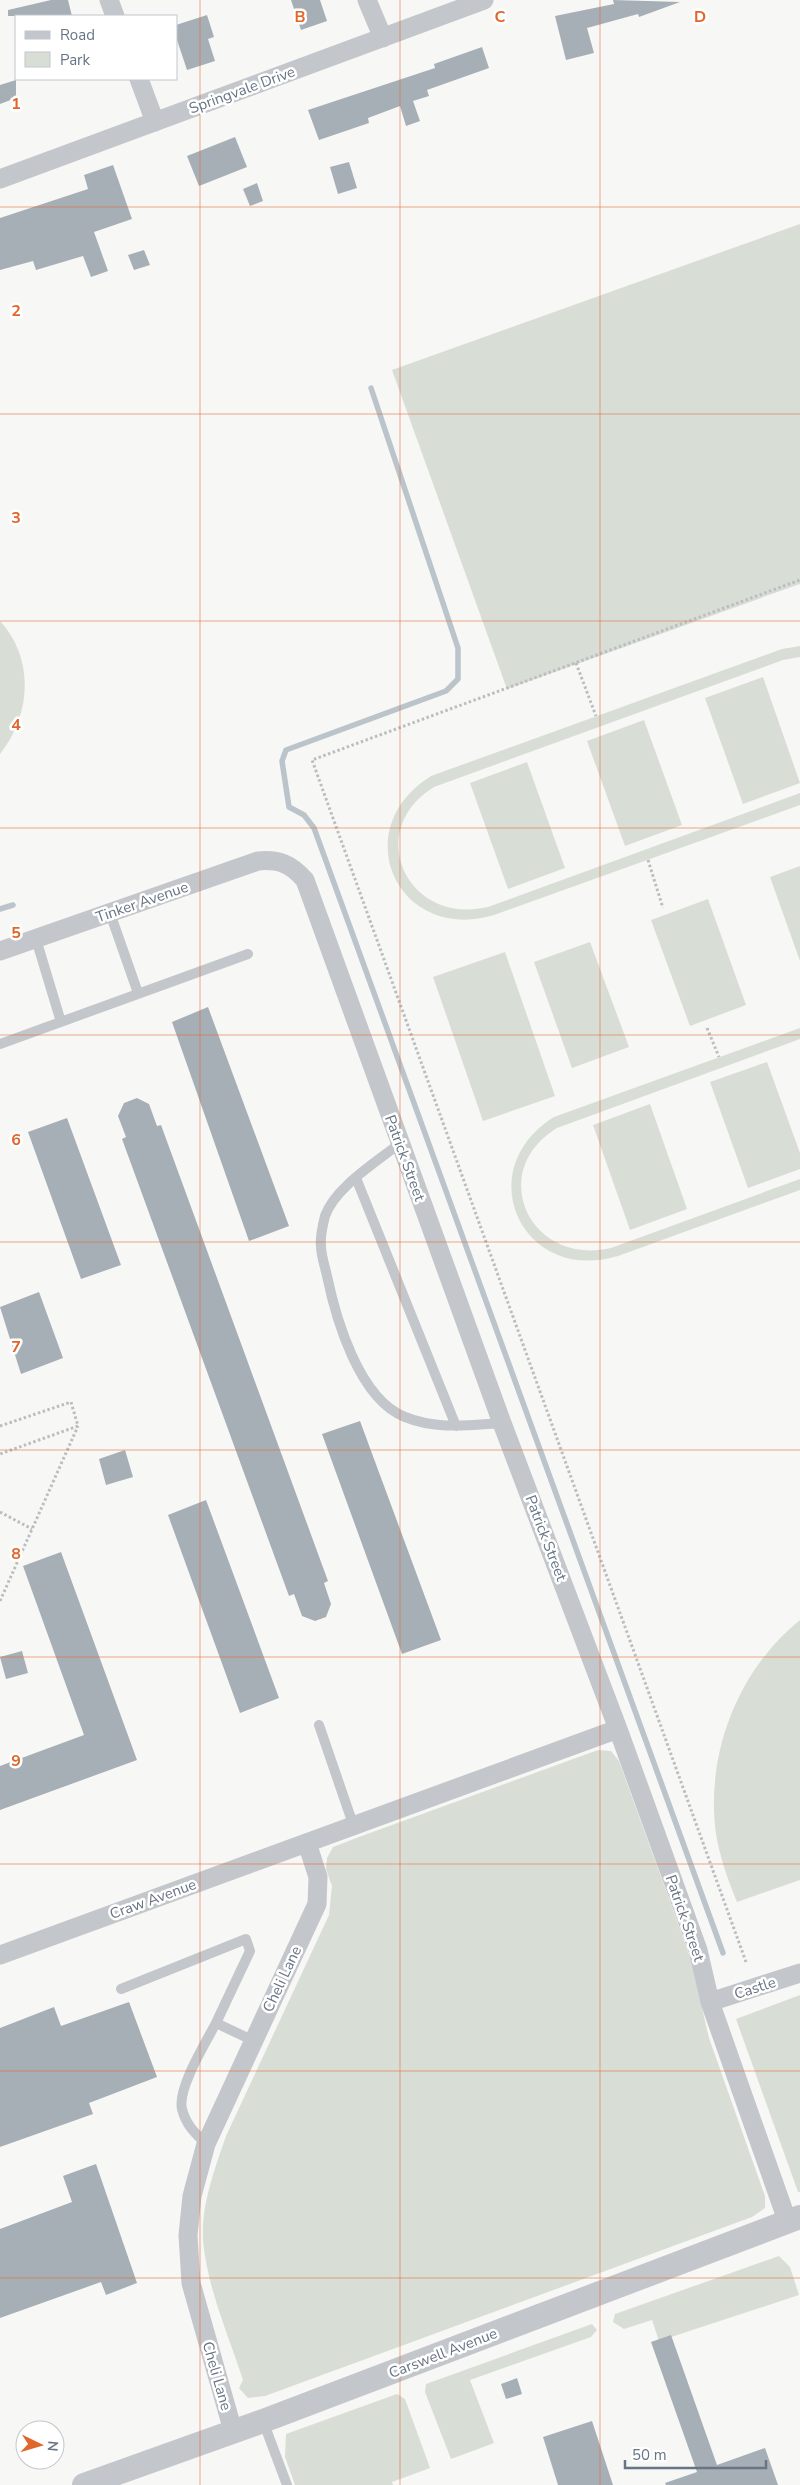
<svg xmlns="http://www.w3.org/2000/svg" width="800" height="2485" font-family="'Nunito Sans',sans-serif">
<rect width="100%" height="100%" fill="#f7f7f5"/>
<path fill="#d8ded6" d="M800,224v360l-293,105 -115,-319z
M0,621c35,38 31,94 0,133z
M800,646v11l-17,3 -349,127c-71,44 -27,139 54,120l312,-114v12l-306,110c-96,29 -149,-85 -63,-139l351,-127z
M763,677l37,106 -57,21 -38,-106z
M644,720l38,105 -57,21 -38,-105z
M527,762l38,106 -57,21 -38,-106z
M800,866v95l-30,-84z
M708,899l38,106 -56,21 -39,-106z
M590,942l39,105 -57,21 -38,-106z
M505,952l50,144 -72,25 -50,-144z
M800,1028v11l-243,89c-71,43 -28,139 54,120l189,-69v11l-182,66c-96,29 -149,-86 -64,-139z
M767,1062l33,91v16l-52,19 -38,-106z
M650,1104l37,105 -57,21 -37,-105z
M800,1620v260l-63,22c-9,-22 -17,-44 -21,-68 -11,-80 22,-164 84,-214z
M598,1750l13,1 8,10 71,196 19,81 56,158v12l-13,9 -487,179 -17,2 -9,-10 4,-8c-14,-44 -36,-92 -40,-140 -2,-35 12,-72 23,-104l103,-221 3,-29 -6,-17 1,-11 6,-11 26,-10z
M800,1995v197h-2l-62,-173z
M779,2256l11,11 9,28 -140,46 -7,-21 -28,9 -11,-7 2,-8z
M592,2324l5,6 -6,7 -121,43 24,63 -43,16 -26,-67 1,-8z
M397,2394l8,5 25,69 -38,14 1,3h-98l-10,-28 1,-23z"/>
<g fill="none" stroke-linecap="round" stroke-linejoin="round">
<path stroke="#bbc4ca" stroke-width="5.5" d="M371,388l87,260v31l-12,12 -160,59 -4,11 7,46 15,8 10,13 409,1125
M0,909l13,-4"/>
</g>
<path fill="#a7afb6" d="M51,0h17l4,16h-64v-6z
M291,0h29l7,21 -26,9z
M613,0l67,2 -41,15 -1,-3 -51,14 7,25 -28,7 -11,-44 59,-12z
M207,15l7,22 -6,2 7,22 -28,9 -11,-33v-12z
M482,47l7,21 -62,22 2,6 -16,5 7,20 -14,5 -6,-20 -32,12 1,5 -50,17 -11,-30 127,-42 -1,-4z
M16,80v18l-16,6v-19z
M235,137l12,30 -48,19 -12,-30z
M349,162l8,26 -19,6 -8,-27z
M113,165l19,54 -38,13 14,39 -17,6 -8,-21 -47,14 -3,-9 -33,9v-52l88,-29 -4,-14z
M257,183l6,18 -13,5 -7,-17z
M144,250l6,15 -16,5 -6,-15z
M208,1007l81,219 -40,15 -77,-219z
M137,1098l12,6 8,22 4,-1 167,456 -4,2 7,21 -5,13 -11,4 -13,-5 -8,-22 -5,2 -167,-457 4,-2 -8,-21 6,-13z
M67,1118l54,147 -40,14 -53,-147z
M39,1292l24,66 -42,16 -21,-67z
M360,1421l81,219 -39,14 -80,-220z
M125,1450l8,27 -27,8 -7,-26z
M206,1500l73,198 -39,15 -72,-198z
M61,1552l76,208 -137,50v-44l84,-31 -61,-169z
M22,1651l6,22 -22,6 -6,-22z
M129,2002l28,75 -68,26 4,11 -93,33v-119l54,-21 7,19z
M96,2164l41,119 -31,12 -5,-13 -101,36v-89l72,-27 -9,-26z
M671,2335l46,130 48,-17 13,37h-112l-1,-2 32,-11 -46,-130z
M517,2378l5,16 -16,5 -5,-15z
M592,2421l21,64h-55l-15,-48z"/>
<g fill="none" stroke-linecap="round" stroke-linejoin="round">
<path stroke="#bbbdc0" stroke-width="3" stroke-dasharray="2.5 2.5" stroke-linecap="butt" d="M576,663l20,53
M648,860l15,48
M707,1028l12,29
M0,1426l71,-24 7,24 -78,28
M0,1512l32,17
M0,1601l78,-175
M746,1962l-434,-1202 488,-180"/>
<path stroke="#c3c6ca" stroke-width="10" d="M110,913l28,80
M36,939l25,83
M0,1044l248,-90
M400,1143c-23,19 -65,44 -75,73 -2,8 -5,22 -4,30 0,10 4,20 6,30 9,43 32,123 78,141 32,13 64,8 97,6
M356,1178l100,248
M319,1725l35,102
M121,1989l125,-50 4,12 -34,72 38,18
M206,2144c-11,-11 -20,-19 -24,-35 -5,-20 24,-67 34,-86
M263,2421l24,64"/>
<path stroke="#c3c6ca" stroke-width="19" d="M109,0l6,16
M367,0l16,38
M139,79l16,43
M0,179l484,-179
M0,951l258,-90c21,-2 33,3 47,19l197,543 116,306 80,221 12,52 78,221
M0,1955l618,-226
M710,2002l90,-29
M233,2431l-42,-148 -3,-48 4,-39 14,-52 111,-240 1,-27 -11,-34"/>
<path stroke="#c3c6ca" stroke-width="24" d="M84,2485l179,-64 537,-204"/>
</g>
<path fill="none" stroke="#e1662b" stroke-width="1" stroke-opacity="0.55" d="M200,0v2485M400,0v2485M600,0v2485M0,207h800M0,414h800M0,621h800M0,828h800M0,1035h800M0,1242h800M0,1450h800M0,1657h800M0,1864h800M0,2071h800M0,2278h800"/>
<g text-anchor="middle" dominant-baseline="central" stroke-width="5" stroke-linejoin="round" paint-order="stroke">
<g font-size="15" fill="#677585" stroke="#fff">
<text transform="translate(242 90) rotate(-20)">Springvale Drive</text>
<text transform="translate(142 902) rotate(-19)">Tinker Avenue</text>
<text transform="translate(405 1158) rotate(70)">Patrick Street</text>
<text transform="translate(546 1538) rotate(69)">Patrick Street</text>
<text transform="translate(153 1899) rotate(-20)">Craw Avenue</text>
<text transform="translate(685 1918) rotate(71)">Patrick Street</text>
<text transform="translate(282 1979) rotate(-65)">Cheli Lane</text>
<text transform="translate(755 1988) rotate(-18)">Castle</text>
<text transform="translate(443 2353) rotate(-21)">Carswell Avenue</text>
<text transform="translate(217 2376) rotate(74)">Cheli Lane</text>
</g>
</g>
<g font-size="16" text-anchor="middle" font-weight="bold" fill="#e1662b" stroke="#fff" stroke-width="5" stroke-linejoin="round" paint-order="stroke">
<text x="300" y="22">B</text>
<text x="500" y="22">C</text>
<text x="700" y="22">D</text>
<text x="16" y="109">1</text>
<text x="16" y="316">2</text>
<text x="16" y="523">3</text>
<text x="16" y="730">4</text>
<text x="16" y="938">5</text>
<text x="16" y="1145">6</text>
<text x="16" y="1352">7</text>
<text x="16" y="1559">8</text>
<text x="16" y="1766">9</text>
</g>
<rect x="15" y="15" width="162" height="65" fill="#ffffff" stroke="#c2c8ce"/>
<rect x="25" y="31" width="25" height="8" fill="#c3c6ca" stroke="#c2c8ce"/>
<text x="60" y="40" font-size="15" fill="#677585">Road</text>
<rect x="25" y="52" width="25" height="15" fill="#d8ded6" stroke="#c2c8ce"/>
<text x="60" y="65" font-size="15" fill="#677585">Park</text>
<g transform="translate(40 2445) rotate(95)"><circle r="24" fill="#ffffff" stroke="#c2c8ce"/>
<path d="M0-4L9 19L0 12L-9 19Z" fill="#e1662b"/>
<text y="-8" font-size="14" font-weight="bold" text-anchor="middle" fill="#677585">N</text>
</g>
<path d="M625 2460v8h141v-8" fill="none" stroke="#677585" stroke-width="2.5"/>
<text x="632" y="2460" font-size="15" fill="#677585" stroke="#ffffff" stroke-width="4" paint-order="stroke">50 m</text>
</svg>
